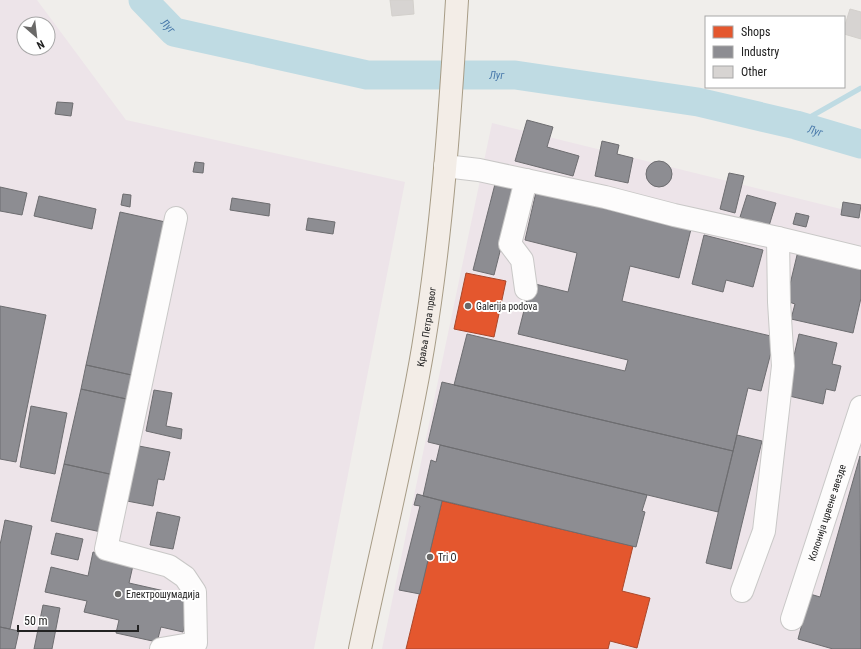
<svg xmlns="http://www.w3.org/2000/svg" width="861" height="649" font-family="'Roboto Condensed',sans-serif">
<rect width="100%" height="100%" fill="#f0eeeb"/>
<path fill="#ede4e9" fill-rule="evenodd" d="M0,0h37l89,120 279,62 -91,467h-314zM24,24h24v24h-24z
M492,123l361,89 8,4v433h-479z"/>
<path fill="#e4572e" stroke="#aa472a" d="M466,273l40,8 -12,56 -40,-8z
M442,501l191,45 -11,45 28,7 -13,50 -27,-7 -2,8h-202z"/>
<path fill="#8d8d92" stroke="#6d6d70" d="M57,102l16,1 -2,13 -16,-2z
M527,120l26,7 -6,20 32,9 -6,20 -58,-15z
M602,141l17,4 -2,9 16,4 -5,25 -33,-7z
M646 174a13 13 0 1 1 26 0a13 13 0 1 1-26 0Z
M195,162l9,1 -1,10 -10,-1z
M729,173l15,3 -9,37 -15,-4z
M495,184l21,5 -22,86 -21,-5z
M0,187l27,6 -5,22 -22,-4z
M536,192l155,37 -12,49 -49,-12 -8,35 153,36 -14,54 -13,-3 -15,63 -279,-66 13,-51 158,37 3,-11 -110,-26 13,-51 37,9 9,-39 -52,-13z
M123,194l8,1 -1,12 -9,-2z
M747,195l29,8 -7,23 -29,-9z
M39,196l57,13 -4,20 -58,-13z
M232,198l38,6 -1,12 -39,-6z
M843,202l18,3 -2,13 -18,-3z
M120,212l50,11 -34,153 -50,-11z
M796,213l13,3 -3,11 -13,-3z
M308,218l27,4 -2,12 -27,-4z
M704,235l59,15 -10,37 -27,-7 -3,12 -31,-8z
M798,251l63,15v32l-8,35 -62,-14 4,-15 -9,-3z
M0,306l46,9 -30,147 -16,-3z
M799,334l38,9 -5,21 9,2 -6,25 -9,-2 -3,15 -38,-9z
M86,365l50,11 -5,24 -50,-11z
M442,382l291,69 -15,61 -290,-70z
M81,389l50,11 -17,75 -50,-11z
M154,390l18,3 -6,33 16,3 -1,10 -35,-8z
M31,406l36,7 -12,61 -35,-7z
M737,435l25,6 -31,128 -25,-6z
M440,445l207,50 -5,16 3,1 -9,35 -213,-51 8,-36 5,2z
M139,446l31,6 -6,28 -6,-1 -5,27 -26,-5z
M860,456l1,193h-28l-35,-10 12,-45 10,3z
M64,464l50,11 -13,57 -50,-11z
M417,494l25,7 -22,93 -21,-4 21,-84 -6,-1z
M157,512l23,5 -7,32 -23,-4z
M5,520l27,6 -22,103 -10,-2v-82z
M56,533l27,6 -5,21 -27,-6z
M93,552l41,9 -5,22 62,14 -8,35 -22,-5 -4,15 -41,-9 3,-13 -35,-8 3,-11 -42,-9 6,-25 37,9z
M43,605l17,3 -8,41h-18z
M0,627l19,4 -4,18h-15z"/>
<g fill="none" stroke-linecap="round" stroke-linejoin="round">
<path stroke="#bfdbe3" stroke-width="5" d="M796,125l65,-37"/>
<path stroke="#bfdbe3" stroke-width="29" id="s1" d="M143,0l31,32 193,43h148l183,27 98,23 65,19"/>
</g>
<path fill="#d7d4d2" stroke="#d3d0cc" d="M390,0h23l1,14 -22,2z
M850,9l11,3v27l-17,-5v-6z"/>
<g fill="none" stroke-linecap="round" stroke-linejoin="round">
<g stroke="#c9c8c7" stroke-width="24">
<g id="minor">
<path d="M445,166l34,4 126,27 69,18 104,23 83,20"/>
<path d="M526,289l-4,-29 -12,-16 16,-64"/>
<path d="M742,591l22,-60 19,-165 -4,-64 -1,-64"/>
<path id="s2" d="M792,619l69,-212"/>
<path d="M161,649l35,-6 -1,-51 -10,-15 -16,-11 -63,-17 70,-331"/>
</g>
</g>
<g stroke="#a79c86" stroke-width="24">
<g id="major">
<path id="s3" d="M360,649c21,-100 46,-200 63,-301 19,-115 27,-232 34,-348"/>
</g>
</g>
<use href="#minor" stroke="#fdfcfc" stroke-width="22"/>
<use href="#major" stroke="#f3ede7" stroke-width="22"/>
</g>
<g fill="#6a6968" stroke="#fff" stroke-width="1.5">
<circle cx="468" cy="306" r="4"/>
<circle cx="430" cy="557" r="4"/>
<circle cx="118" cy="594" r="4"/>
</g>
<g text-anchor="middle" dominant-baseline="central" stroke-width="4" stroke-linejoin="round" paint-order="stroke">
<g font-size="10" fill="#222" stroke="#fff" text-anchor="start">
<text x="476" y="306">Galerija podova</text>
<text x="438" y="557">Tri O</text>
<text x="126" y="594">Електрошумадија</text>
</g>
<g font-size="10" fill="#222" stroke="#fff">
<text stroke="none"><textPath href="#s3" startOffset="329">Краља Петра првог</textPath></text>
<text stroke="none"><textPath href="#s2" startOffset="112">Колонија црвене звезде</textPath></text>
</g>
<g font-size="11" font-style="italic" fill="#4a7aab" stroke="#fff">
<text stroke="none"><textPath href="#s1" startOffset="36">Луг</textPath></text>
<text stroke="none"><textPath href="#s1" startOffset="372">Луг</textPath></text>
<text stroke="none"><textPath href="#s1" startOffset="696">Луг</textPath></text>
</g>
</g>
<rect x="705" y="16" width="140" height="72" fill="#ffffff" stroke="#a7a7a7"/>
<rect x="713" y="26" width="20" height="12" fill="#e4572e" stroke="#a7a7a7"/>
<text x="741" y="36" font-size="12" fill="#222222">Shops</text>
<rect x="713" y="46" width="20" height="12" fill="#8d8d92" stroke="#a7a7a7"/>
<text x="741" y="56" font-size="12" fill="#222222">Industry</text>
<rect x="713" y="66" width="20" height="12" fill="#d7d4d2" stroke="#a7a7a7"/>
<text x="741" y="76" font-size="12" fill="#222222">Other</text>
<g transform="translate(36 36) rotate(152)"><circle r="19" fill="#ffffff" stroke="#a7a7a7"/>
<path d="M0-3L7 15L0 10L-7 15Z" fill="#6a6968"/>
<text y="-6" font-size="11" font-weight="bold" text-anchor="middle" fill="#222222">N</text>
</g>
<path d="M18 625v6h120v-6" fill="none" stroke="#222222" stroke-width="2"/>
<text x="24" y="625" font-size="12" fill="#222222" stroke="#ffffff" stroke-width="3" paint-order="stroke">50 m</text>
</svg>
